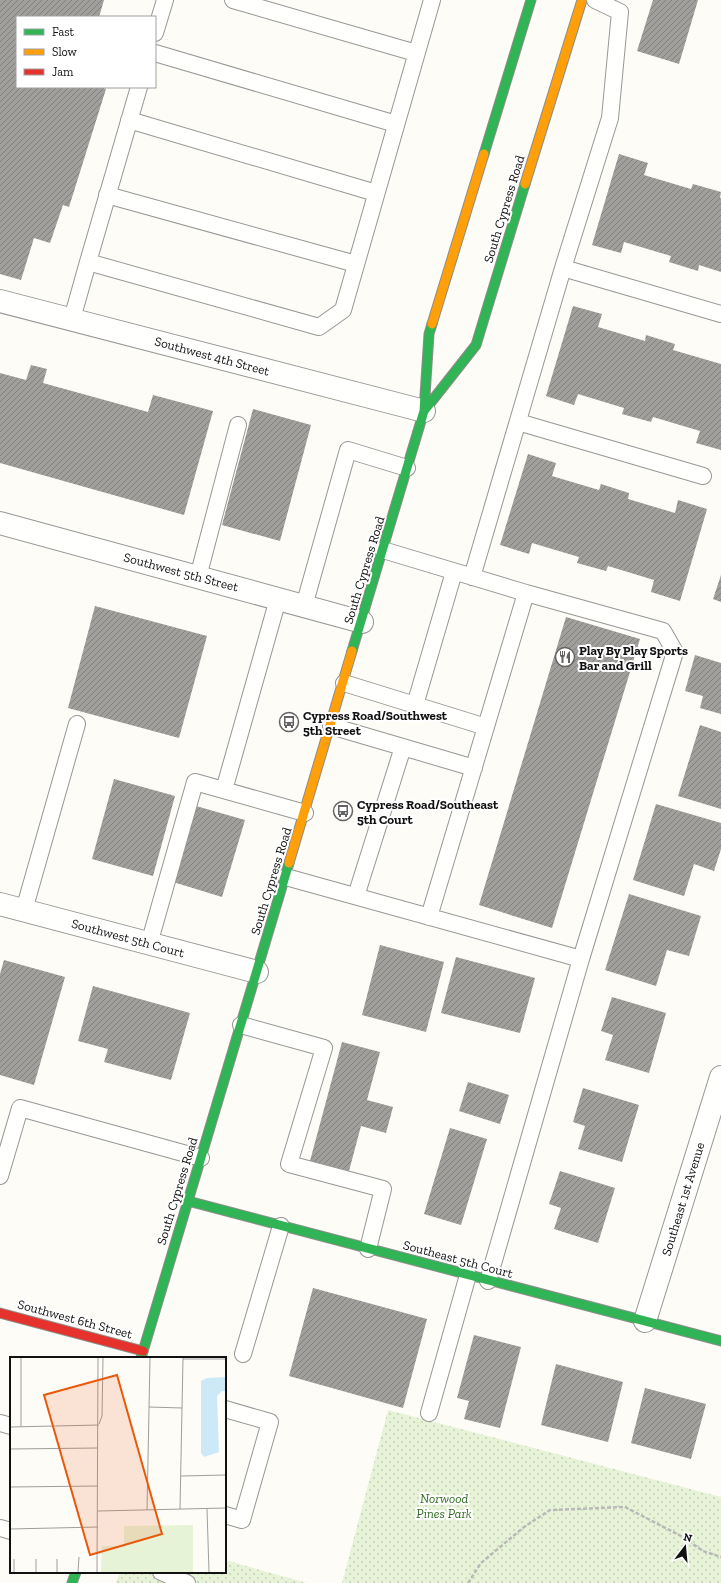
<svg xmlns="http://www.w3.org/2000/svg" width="721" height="1583" font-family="'Zilla Slab',serif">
<defs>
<pattern id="green-dots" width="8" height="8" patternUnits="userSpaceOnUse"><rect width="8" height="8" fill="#e7f3d7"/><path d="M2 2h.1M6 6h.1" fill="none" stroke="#c5cfb8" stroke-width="1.8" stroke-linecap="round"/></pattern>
<pattern id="building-hatch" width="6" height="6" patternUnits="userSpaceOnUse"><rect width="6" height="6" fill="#a19f9c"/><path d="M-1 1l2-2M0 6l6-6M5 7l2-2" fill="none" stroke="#82807e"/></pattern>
</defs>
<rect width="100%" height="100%" fill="#fdfcf7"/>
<path fill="url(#green-dots)" d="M388,1410l333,87v86h-379z
M225,1560l82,23h-191l4,-11h105z"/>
<path fill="url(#building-hatch)" d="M0,0h104l-5,17h-82v70h84l5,2 -37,118 -6,-2 -13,38 -16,-5 -13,42 -21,-6z
M653,0h45l-19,64 -42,-13z
M619,154l29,9 -4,12 47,14 2,-5 28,8 -1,6h1v74l-22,-7 -1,6 -29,-9 2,-6 -47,-14 -3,11 -29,-8z
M573,306l29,8 -4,13 47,14 1,-6 29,9 -2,6 48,14v86l-25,-7 4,-12 -47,-14 -2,5 -29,-8 2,-6 -46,-14 -4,11 -28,-9z
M31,365l16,4 -4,14 105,29 5,-17 60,16 -29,104 -184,-52v-90l26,7z
M253,409l58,16 -31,116 -58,-16z
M528,454l28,9 -4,13 47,14 2,-6 28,9 -1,6 47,14 3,-13 29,9 -27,92 -29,-9 3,-12 -46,-14 -2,5 -29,-8 2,-6 -47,-14 -3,11 -29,-9z
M721,575v27l-8,-3z
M95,606l112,30 -28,102 -111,-30z
M566,617l74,22 -88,289 -73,-23z
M695,655l26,8v51l-21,-6 3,-12 -18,-5z
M700,725l21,7v77l-43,-13z
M114,779l61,17 -22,80 -61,-17z
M656,804l65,19v26l-7,22 -20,-7 -10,32 -51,-16z
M196,806l49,14 -23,77 -49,-15z
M629,894l72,22 -12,40 -22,-6 -11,36 -51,-16z
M380,945l64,17 -18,70 -64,-17z
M456,957l79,21 -15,55 -79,-20z
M4,960l61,17 -31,108 -34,-10v-101z
M93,986l97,27 -19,67 -67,-18 4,-13 -30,-8z
M612,997l54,16 -17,60 -44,-13 8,-25 -12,-4z
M342,1042l38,10 -13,48 26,7 -7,26 -25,-7 -12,45 -39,-10z
M468,1082l41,13 -9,29 -41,-13z
M583,1088l56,17 -17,57 -44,-13 7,-23 -12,-4z
M450,1128l37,11 -26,86 -37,-11z
M560,1171l55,17 -17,55 -44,-14 7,-21 -12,-4z
M313,1288l114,31 -24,89 -114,-32z
M474,1335l47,12 -21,81 -36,-9 5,-18 -12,-3z
M556,1364l67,18 -15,60 -67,-17z
M645,1388l61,16 -15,55 -60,-16z"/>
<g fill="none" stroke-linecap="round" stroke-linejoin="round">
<g stroke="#979795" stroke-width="18">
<path id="lane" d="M233,0l183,53
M155,33l10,-33
M155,53l241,71
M139,87l-51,175 231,65 24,-17 89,-310
M129,120l247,73
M107,195l249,69
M563,268l158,46
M72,319l16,-57
M518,422l185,54
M383,550l143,43 -97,324
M198,577l40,-152
M472,577l91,-309 47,-150 10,-106 -25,-12
M304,606l44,-156 59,18
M344,683l142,44
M415,705l39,-133
M331,726l143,42
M224,790l54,-191
M286,877l295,82 94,-307 -12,-21 -137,-38
M356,896l47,-149
M24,910l53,-186
M149,944l46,-162 110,31
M241,1025l83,23 -35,116 94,25 -15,60
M0,1176l20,-68 181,50
M488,1281l93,-322
M243,1354l38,-128
M225,1409l45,13 -28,98 -17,-5
M429,1413l39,-138
M0,1423l11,3
M0,1528l11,3
M161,1572l26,11"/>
</g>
<g stroke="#979795" stroke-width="24">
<path id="street" d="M0,301l424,110
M0,523l362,99
M0,904l257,68
M645,1321l76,-244"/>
</g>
<g stroke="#8e8d8b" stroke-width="11">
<path id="fast" d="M484,154l47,-154
M424,411l52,-66 49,-161
M352,651l72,-240 5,-77 3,-10
M188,1201l533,140
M141,1358l148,-495
M72,1583l4,-11"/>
</g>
<g stroke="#8e8d8b" stroke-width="11">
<path id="slow" d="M525,184l57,-184
M432,324l52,-170
M289,863l63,-212"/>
</g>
<g stroke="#8e8d8b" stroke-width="11">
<path id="jam" d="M0,1313l143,38"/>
</g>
<path stroke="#b9b9b8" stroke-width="2.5" stroke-dasharray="4 2" stroke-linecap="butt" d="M468,1583l13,-20 43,-36 26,-17 75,-3 56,29 22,15 18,6"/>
<use href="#lane" stroke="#fffffe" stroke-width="16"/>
<use href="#street" stroke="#fffffe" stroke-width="22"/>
<use href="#fast" stroke="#30b455" stroke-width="9"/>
<use href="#slow" stroke="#ff9f0a" stroke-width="9"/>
<use href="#jam" stroke="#e5322d" stroke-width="9"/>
</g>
<defs>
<g id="restaurant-ring" transform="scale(1)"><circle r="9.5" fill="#fff" stroke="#646362" stroke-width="1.5"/><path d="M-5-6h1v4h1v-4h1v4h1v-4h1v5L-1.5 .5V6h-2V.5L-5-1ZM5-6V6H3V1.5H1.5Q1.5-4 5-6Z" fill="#646362"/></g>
<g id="bus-ring" transform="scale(1)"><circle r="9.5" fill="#fff" stroke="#646362" stroke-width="1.5"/><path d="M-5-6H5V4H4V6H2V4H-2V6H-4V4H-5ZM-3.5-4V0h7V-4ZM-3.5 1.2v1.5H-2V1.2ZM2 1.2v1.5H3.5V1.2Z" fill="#646362"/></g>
</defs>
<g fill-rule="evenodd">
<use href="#restaurant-ring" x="565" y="657"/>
<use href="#bus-ring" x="289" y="722"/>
<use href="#bus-ring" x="343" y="811"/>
</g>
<g text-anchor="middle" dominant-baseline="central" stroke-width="4" stroke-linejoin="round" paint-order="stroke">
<g font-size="13" fill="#111" stroke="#fff">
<text transform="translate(504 209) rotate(-73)">South Cypress Road</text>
<text transform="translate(212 356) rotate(15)">Southwest 4th Street</text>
<text transform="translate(364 570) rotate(-73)">South Cypress Road</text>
<text transform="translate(181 572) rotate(15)">Southwest 5th Street</text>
<text transform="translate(271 881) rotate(-73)">South Cypress Road</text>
<text transform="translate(128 938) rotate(15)">Southwest 5th Court</text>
<text transform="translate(177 1191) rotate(-73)">South Cypress Road</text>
<text transform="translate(683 1199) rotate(-73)">Southeast 1st Avenue</text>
<text transform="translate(458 1259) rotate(15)">Southeast 5th Court</text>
<text transform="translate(75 1319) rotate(15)">Southwest 6th Street</text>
</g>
<g font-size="13" font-weight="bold" fill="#111" stroke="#fff" text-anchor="start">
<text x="579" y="650">Play By Play Sports<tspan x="579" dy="15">Bar and Grill</tspan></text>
<text x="303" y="715">Cypress Road/Southwest<tspan x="303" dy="15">5th Street</tspan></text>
<text x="357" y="804">Cypress Road/Southeast<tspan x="357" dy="15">5th Court</tspan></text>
</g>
<g font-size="13" font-style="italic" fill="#2f6b1f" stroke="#fff">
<text x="444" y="1498">Norwood<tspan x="444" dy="15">Pines Park</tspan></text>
</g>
</g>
<g transform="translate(10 1357)">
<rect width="216" height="216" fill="#fdfcf7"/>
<path d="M183,168v47h-92l1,-26h22v-20z" fill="#e7f3d7"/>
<path d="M216,20v14h-4l-5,5 2,56 -15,5 -3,-4v-72l6,-3z" fill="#cde8f7"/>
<path fill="none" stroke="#9f9e9b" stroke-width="1" d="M173,2h43M139,50l33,1M89,67l3,-8 1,-58M0,70l89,-2M11,70v-69M0,92l88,-1M171,119l45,-1M0,130l88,-1M170,152l3,-151M197,152l2,63M137,153l3,-152M88,154l128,-3M0,172l88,-2M4,202v13M26,202v13M47,202v13M68,215l1,-15M87,215l1,-214"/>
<path fill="#e8590c" fill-opacity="0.15" stroke="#e8590c" stroke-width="2" d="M107,18l45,159 -72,21 -46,-160z"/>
<rect width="216" height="216" fill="none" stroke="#111" stroke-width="2"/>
</g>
<rect x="16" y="16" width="140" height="72" fill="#ffffff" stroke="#a0a0a0"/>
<rect x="24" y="29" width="20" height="6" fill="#30b455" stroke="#a0a0a0"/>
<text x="52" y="36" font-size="12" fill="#111111">Fast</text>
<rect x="24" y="49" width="20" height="6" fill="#ff9f0a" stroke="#a0a0a0"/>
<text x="52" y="56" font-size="12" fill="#111111">Slow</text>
<rect x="24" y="69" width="20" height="6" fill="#e5322d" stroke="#a0a0a0"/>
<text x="52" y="76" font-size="12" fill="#111111">Jam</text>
<g transform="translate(685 1547) rotate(16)" stroke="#ffffff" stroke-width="3" paint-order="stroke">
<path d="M0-3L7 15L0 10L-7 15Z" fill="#111111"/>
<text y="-6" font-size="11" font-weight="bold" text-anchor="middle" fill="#111111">N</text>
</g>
</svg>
